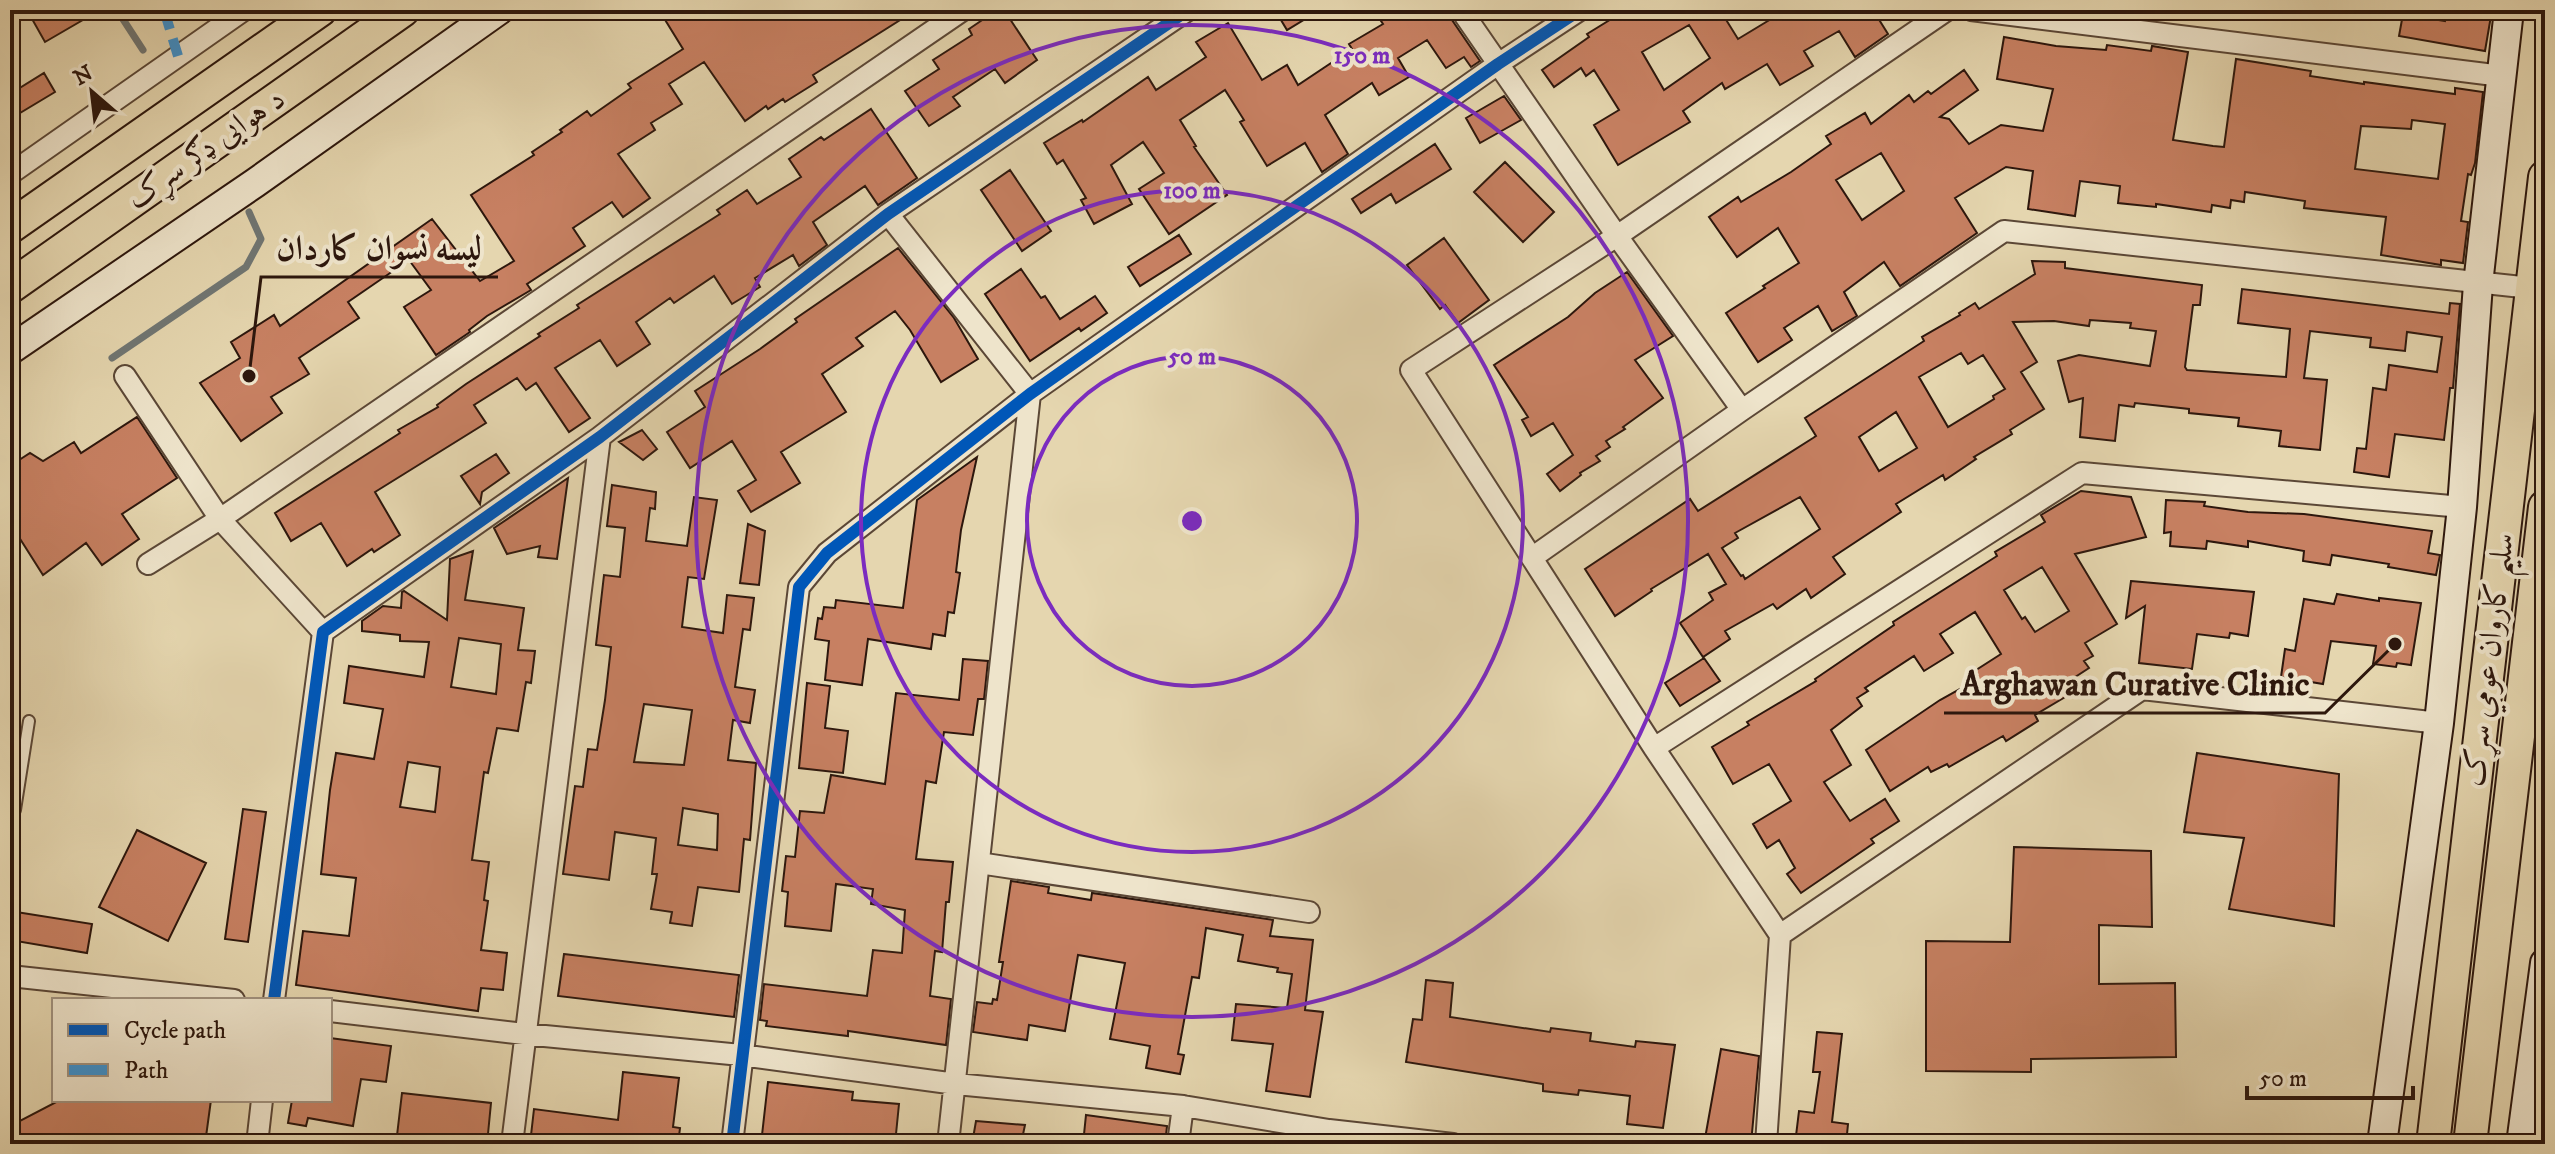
<svg xmlns="http://www.w3.org/2000/svg" width="2555" height="1154" font-family="'IM FELL DW Pica',Amiri,serif">
<rect width="100%" height="100%" fill="#e5d6af"/>
<filter id="stains"><feTurbulence type="fractalNoise" baseFrequency=".0025" numOctaves="4"/><feColorMatrix values="0 0 0 0 .2 0 0 0 0 .09 0 0 0 0 .02 0 0 0 .5 -.17"/></filter>
<radialGradient id="worn" r=".72"><stop offset=".6" stop-color="#630" stop-opacity="0"/><stop offset="1" stop-color="#630" stop-opacity=".3"/></radialGradient>
<g fill="none" stroke-linecap="round" stroke-linejoin="round">
<path stroke="#707673" stroke-width="7" d="M117,10l26,40
M112,358l134,-91 15,-28 -12,-27"/>
</g>
<path fill="#c78062" stroke="#2d170d" stroke-width="2" fill-rule="evenodd" d="M27,10h73l-55,32z
M659,10h257l-103,65 4,7 -32,20 -2,-3 -15,10 -2,-3 -21,15 -41,-59 -35,22 13,20 -31,19 4,7 -37,24 32,44 -27,19 -11,-15 -39,26 12,18 -58,38 4,6 -44,26 -18,14 1,2 -34,23 -32,-48 27,-17 -22,-30 -61,42 11,16 -60,40 10,16 -38,23 11,16 -41,28 -41,-58 40,-25 -9,-16 43,-27 6,11 152,-107 48,62 34,-20 -43,-66 63,-40 -2,-3 30,-20 -2,-2 27,-19 4,5 40,-28 -3,-4 55,-35z
M997,10h7l33,50 -32,23 -10,-14 -42,28 7,9 -31,20 -24,-35 34,-22 -6,-9 39,-25 -3,-6z
M1275,10h45l-33,20z
M1398,10h50l2,7 30,44 -9,6 -7,-10 -18,11 -19,-28 -29,18 11,19 -30,18 -7,-12 -47,32 23,39 -26,18 -17,-29 -38,23 -27,-44 4,-2 -19,-30 -45,30 16,26 -2,1 33,48 -58,39 -30,-45 25,-16 -21,-31 -32,23 21,39 -38,20 -13,-24 5,-2 -23,-38 -6,4 -13,-21 38,-23 1,2 65,-45 8,13 50,-33 -10,-15 32,-19 34,57 25,-15 11,20 54,-36 -3,-5 34,-20 -2,-3z
M1626,10h94l18,29 48,-29h87l15,24 -33,23 -16,-26 -35,20 9,15 -33,19 -13,-21 -42,25 -3,-6 -39,28 7,11 -72,43 -24,-40 25,-15 -25,-40 -8,6 -5,-8 -27,19 -12,-17 47,-33 -2,-3zM1689,25l21,33 -46,32 -22,-38z
M2447,10h45l-7,41 -86,-15 4,-22 42,7z
M2004,37l52,9 50,4 1,-5 44,6 1,-5 36,6 -15,88 40,6 11,1 12,-88 75,12 -1,5 54,8v-2l91,12v-6l28,4 -8,71 -4,12 -3,-1 -7,47 7,1 -5,41 -22,-3v5l-60,-10 5,-38 -82,-9 1,-7 -60,-9 -1,10 -13,-2 -1,8 -18,-3 -1,7 -55,-8v3l-38,-4 2,-17 -40,-5 -5,35 -47,-7 5,-38 -27,-4 -51,31 22,35 -77,53 -16,-24 -40,30 13,24 -25,15 -14,-25 -34,22 8,12 -34,22 -32,-49 39,-25 -2,-2 36,-23 -21,-35 -41,29 -28,-40 29,-20 3,5 50,-30 40,-28 -5,-8 39,-23 6,11 38,-29 5,7 14,-11 3,3 33,-24 14,20 -38,27 9,2 20,25 32,-19 42,6 10,-42 -56,-10zM2412,120l33,4 -7,55 -83,-10 6,-43 50,3zM1881,153l23,38 -42,29 -26,-40z
M44,73l11,19 -45,27v-25z
M1504,96l17,24 -41,23 -14,-25z
M871,109l46,69 -39,27 -13,-19 -52,36 14,23 -28,21 -6,-11 -38,23 5,9 -28,17 -18,-28 -40,27 -4,-5 -34,24 14,22 -33,22 -17,-26 -45,28 35,50 -21,14 -33,-49 -10,7 -9,-12 -43,27 12,18 -111,69 25,43 -26,17 -2,-3 -25,17 -26,-43 -30,18 -16,-28 125,-80 -2,-3 40,-23 -1,-2 29,-21 74,-48 -2,-2 41,-26 -2,-3 143,-91 -3,-4 30,-20 10,14 44,-27 -12,-18 32,-22 3,3z
M1435,144l16,25 -55,34 -5,-9 -30,19 -9,-14z
M1505,162l49,50 -31,30 -49,-50z
M1010,170l41,61 -29,20 -41,-61z
M1179,235l12,19 -51,32 -12,-19z
M1444,238l45,62 -31,23 -13,-18 -5,4 -33,-44z
M898,248l56,70 24,41 -37,23 -31,-52 -15,-19 -39,27 7,8 -41,28 24,38 -65,40 19,31 -49,29 -13,-21 18,-11 -24,-39 -42,27 -23,-36 38,-25 -10,-16 65,-42 37,-27 -2,-3z
M2032,261l33,1v6l137,17 -2,20h-7l-8,62 2,3 99,7 4,-48 -52,-6 4,-34 207,25 1,-11 10,1 -7,84h-3l-6,52 -49,-6 -6,43 -35,-5 3,-24 9,1 7,-61 13,2 3,-25 48,7 5,-35 -35,-5 -2,19 -35,-4 1,-9 -61,-7 -6,47 23,2 -7,70 -41,-4 2,-15 -43,-5 1,-8 -50,-5v-4l-54,-6 -1,4 -15,-2 -4,36 -35,-4 3,-39 -14,4 -11,-41 21,-6 71,11 6,-35 -26,-3 1,-5 -41,-3 -1,6 -35,-5 -41,1 24,40 -16,10 23,37 -34,21 2,4 -38,23 2,2 -31,21 -2,-5 -47,29 5,8 -68,45 12,17 -34,24 -5,-9 -29,20 -4,-5 -48,27 5,8 -27,18 -23,-34 33,-23 -4,-7 17,-9 -18,-30 -57,35 1,2 -37,25 -30,-47 105,-70 8,12 115,-73 3,-2 -11,-18 119,-77 -2,-4 38,-22 -1,-2 16,-10 4,6 56,-35zM1961,353l7,11 15,-9 22,34 -12,7 1,3 -46,28 -29,-50zM1896,412l21,36 -38,23 -20,-34zM1800,497l20,32 -75,50 -2,-4 -2,1 -19,-28 16,-10 -3,-5z
M1021,269l20,29 4,-2 15,23 35,-23 12,17 -26,18 -2,-3 -49,33 -45,-67z
M1627,272l46,64 -38,24 28,38 -40,29 2,2 -19,12 4,6 -14,9 4,5 -20,12 1,2 -21,16 -13,-17 26,-19 -20,-32 -22,13 -9,-16 6,-3 -34,-52 74,-48 27,-24z
M137,417l40,61 -55,36 17,25 -37,26 -16,-22 -43,32 -33,-52v-35l6,-26 14,-9 13,8 31,-19 7,11z
M642,430l15,19 -14,11 -24,-18z
M496,454l13,19 -27,19 -2,12 -19,-28z
M977,457l-16,73 -5,42 4,1 -6,40 -6,-1 -3,24 -12,-2 -2,15 -63,-10 -6,46 -37,-5 4,-39 -14,-2 3,-21 4,1 2,-12 11,1 1,-8 67,8 14,-108z
M568,478l-11,81 -19,-2 2,-11 -33,8 -13,-26z
M612,485l44,7 -1,17 -5,-1 -4,33 41,5 7,-49 23,3 -13,79 -16,-2 -6,50 41,6 4,-38 27,3 -4,32 -7,-1 -8,58 20,3 -5,33 -17,-3 -5,40 28,3 -6,77 -6,-1 -5,53 -41,-5 -6,39 -22,-3 2,-11 -21,-3 6,-35h-5l4,-36 -41,-6 -6,48 -46,-6 12,-88 8,1 5,-38 9,1 8,-50 6,-53 -15,-2 8,-70 16,2 5,-49 -18,-2zM644,704l48,6 -8,55 -50,-3zM683,808l35,6 -1,36 -39,-5z
M2081,491l50,6 15,40 -71,17 42,70 -32,19 8,13 -9,5 5,7 -23,15 6,10 -37,22 3,6 -32,20 -3,-5 -54,31 -2,-3 -16,8 -3,-5 -38,24 -24,-41 74,-50 38,-21 -5,-7 28,-18 -26,-42 -35,22 13,19 -29,18 -10,-15 -49,32 3,3 -11,7 5,8 -31,24 20,35 -27,17 26,39 35,-22 14,22 -28,18 3,4 -73,50 -14,-19 8,-6 -16,-28 -12,8 -14,-24 38,-23 -22,-37 -36,20 -21,-37 37,-22 -2,-3 69,-41 -1,-2 79,-54 -1,-3 104,-66 -2,-4 50,-30 -4,-7zM2042,567l27,44 -34,21 -10,-15 -3,2 -18,-29z
M2166,500l39,2 -1,4 44,6 56,2 128,17 -4,22 12,2 -4,20 -48,-8 1,-3 -57,-9 -2,10 -27,-4 1,-10 -56,-10v6l-41,-6 -1,8 -36,-3 1,-14 -7,1z
M748,524l17,7 -6,54 -19,-2z
M473,551l-8,49 59,8 -6,42 17,1 -4,32 -5,-1 -8,49 -21,-3 -9,45 -4,-1 -12,88 17,2 -5,38 4,1 -7,49 26,3 -4,37 -22,-2 -3,23 -182,-26 7,-54 46,5 7,-58 -35,-4 9,-84 6,-37 38,6 9,-50 -39,-6 5,-37 75,11 5,-35 -29,-1v-6l-38,-4v-10l21,-15 18,2 1,-16 2,-1 43,29 3,-61zM459,638l42,6 -5,50 -45,-7zM408,762l32,5 -5,45 -35,-5z
M2131,581l123,11 -6,44 -18,-3 -1,5 -32,-4 -5,35 -53,-6 6,-57 -19,12z
M2337,594l42,7v-3l42,5 -10,62 -14,-2 -1,4 -23,-3 3,-18 -45,-5 -8,43 -42,-7 4,-28 10,2 9,-52 30,5z
M1704,658l16,23 -40,25 -15,-23z
M963,659l25,2 -4,38h-6l-5,36 -29,-3 -8,51 -10,-2 -10,78 37,3 -4,40h-3l-4,50 -7,-1 -5,45 21,3 -5,46 -98,-14v5l-82,-10 1,-5 -7,-1 4,-36 103,12 6,-46 29,3 3,-43 -34,-6 2,-15 -37,-5 -5,47 -46,-5 3,-34 -6,-1 4,-35 9,1 5,-46 24,2 7,-38 54,9 11,-91 63,7z
M807,683l23,3 -5,42 23,3 -5,42 -44,-5z
M2197,753l142,21 -5,152 -105,-17 15,-71 -60,-6z
M243,809l23,3 -18,130 -23,-3z
M137,830l69,33 -38,78 -69,-34z
M2014,847l137,4 1,76 -53,-2v59l76,-1 1,74 -145,2v13l-105,-1v-130l84,1z
M1011,881l38,6 -1,6 43,7 1,-7 181,27 -3,16 43,4 -8,70 18,2 -13,85 -44,-6 7,-47 -41,-4 4,-36 51,4 5,-34 -15,-2 1,-4 -40,-7 5,-26 -37,-7 -7,50 -7,-1 -14,77 6,1 -4,19 -34,-6 4,-22 -40,-7 15,-76 -47,-8 -13,76 -36,-6 -2,15 -54,-8 4,-30 15,2 1,-5 4,1 6,-38h-4z
M10,911l82,13 -5,29 -77,-13z
M564,954l175,21 -5,42 -176,-21z
M1426,980l27,3 -3,34 100,15 1,-4 40,5 -1,8 45,6 1,-6 39,4 -12,83 -36,-4 3,-28 -51,-6 -1,5 -35,-4v-7l-137,-22 7,-43 9,1z
M1817,1032l25,2 -10,88 16,2 -2,20h-51l4,-33 15,2 6,-41h-7z
M330,1038l61,8 -5,36 -25,-3 -8,47 -45,-8 -2,8 -18,-3 4,-23h38z
M1721,1049l38,7 -8,88h-47z
M623,1072l56,6 -6,49 7,1 -2,16h-148l4,-35 84,11z
M768,1082l85,10 -1,8 47,4 -4,40 -65,-3v3h-69z
M402,1093l89,10 -4,41h-91z
M60,1100h151l-6,44h-39l-39,-5v5h-117v-18z
M1086,1115l81,11 -2,18h-82z
M976,1121l49,4 -4,19h-49z"/>
<g fill="none" stroke-linecap="round" stroke-linejoin="round">
<g stroke="#5b4736" stroke-width="14">
<path id="lane" d="M10,818l5,-8 14,-89"/>
</g>
<g stroke="#5b4736" stroke-width="24">
<path id="street" d="M1461,10l156,226 125,174
M1971,10l531,66
M10,174l234,-164
M888,214l142,180 -82,750
M125,376l95,143 -72,45
M1533,557l209,-147 262,-179 527,57
M323,632l-103,-113 743,-509
M1654,748l428,-275 380,34
M979,863l330,49
M1780,935l-126,-187 -243,-378 206,-134 330,-226
M10,976l224,24
M274,1000l49,-368 277,-195 288,-223 300,-204
M330,1011l194,23 217,21 215,29 227,22 146,24 124,14
M257,1144l5,-44
M512,1144l88,-707
M732,1144l67,-557 28,-34 203,-159 468,-330 82,-54
M1178,1144l5,-38
M1766,1144l14,-209 362,-246 297,34"/>
</g>
<g stroke="#2d170d" stroke-width="32">
<path id="secondary" d="M10,350l245,-167 244,-173
M2382,1144l57,-421 23,-216 16,-223 31,-274
M2521,1144l24,-181"/>
</g>
<g stroke="#2d170d" stroke-width="36">
<path id="primary" d="M10,227l310,-217
M10,287l393,-277
M2433,1144l112,-967
M2470,1144l75,-637"/>
</g>
<use href="#lane" stroke="#eee4cb" stroke-width="10"/>
<use href="#street" stroke="#eee4cb" stroke-width="20"/>
<use href="#secondary" stroke="#eee4cb" stroke-width="28"/>
<use href="#primary" stroke="#e5d6af" stroke-width="32"/>
<path stroke="#3c93d2" stroke-width="10" stroke-dasharray="20 10" stroke-linecap="butt" d="M164,10l14,46"/>
<g stroke="#eee4cb" stroke-width="17">
<path id="cycleway" d="M274,1000l49,-368 277,-195 288,-223 300,-204
M732,1144l67,-557 28,-34 203,-159 468,-330 82,-54"/>
</g>
<use href="#cycleway" stroke="#0057b8" stroke-width="12"/>
</g>
<g fill="none" stroke="#7b2cbf" stroke-width="4">
<circle cx="1192" cy="521" r="165"/>
<circle cx="1192" cy="521" r="331"/>
<circle cx="1192" cy="521" r="496"/>
</g>
<g text-anchor="middle" dominant-baseline="central" stroke-width="8" stroke-linejoin="round" paint-order="stroke">
<g font-size="32" fill="#2d170d" stroke="#eee4cb">
<text transform="translate(206 149) rotate(-35)">د هوایی ډګر سړک</text>
<text transform="translate(2489 660) rotate(-83)">سلیم کاروان عومي سړک</text>
</g>
</g>
<circle cx="1192" cy="521" r="12" fill="#7b2cbf" stroke="#eee4cb" stroke-width="4"/>
<g font-size="24" text-anchor="middle" font-weight="bold" fill="#7b2cbf" stroke="#eee4cb" stroke-width="8" stroke-linejoin="round" paint-order="stroke">
<text x="1362" y="63">150 m</text>
<text x="1192" y="198">100 m</text>
<text x="1192" y="364">50 m</text>
</g>
<path fill="none" stroke="#2d170d" stroke-width="3" d="M249 376L261 277H498M2395 644L2325 713H1944"/>
<g fill="#2d170d" stroke="#eee4cb" stroke-width="3">
<circle cx="249" cy="376" r="8"/>
<circle cx="2395" cy="644" r="8"/>
</g>
<g font-size="34" text-anchor="middle" font-weight="bold" fill="#2d170d" stroke="#eee4cb" stroke-width="8" stroke-linejoin="round" paint-order="stroke">
<text x="379" y="259">لیسه نسوان کاردان</text>
<text x="2135" y="695">Arghawan Curative Clinic</text>
</g>
<rect width="2555" height="1154" fill="none" stroke="#e5d6af" stroke-width="40"/>
<rect x="12" y="12" width="2531" height="1130" fill="none" stroke="#2d170d" stroke-width="4"/>
<rect x="20" y="20" width="2515" height="1114" fill="none" stroke="#2d170d" stroke-width="2"/>
<rect x="52" y="998" width="280" height="104" fill="#eee4cb" stroke="#a1927f" stroke-width="2"/>
<rect x="68" y="1024" width="40" height="12" fill="#0057b8" stroke="#a1927f" stroke-width="2"/>
<text x="124" y="1038" font-size="24" fill="#2d170d">Cycle path</text>
<rect x="68" y="1064" width="40" height="12" fill="#3c93d2" stroke="#a1927f" stroke-width="2"/>
<text x="124" y="1078" font-size="24" fill="#2d170d">Path</text>
<g transform="translate(92 92) rotate(332)" stroke="#eee4cb" stroke-width="6" paint-order="stroke">
<path d="M0-6L14 30L0 20L-14 30Z" fill="#2d170d"/>
<text y="-12" font-size="22" font-weight="bold" text-anchor="middle" fill="#2d170d">N</text>
</g>
<path d="M2247 1086v12h166v-12" fill="none" stroke="#2d170d" stroke-width="4"/>
<text x="2259" y="1086" font-size="24" fill="#2d170d" stroke="#eee4cb" stroke-width="6" paint-order="stroke">50 m</text>
<rect width="100%" height="100%" filter="url(#stains)"/>
<rect width="100%" height="100%" fill="url(#worn)"/>
</svg>
